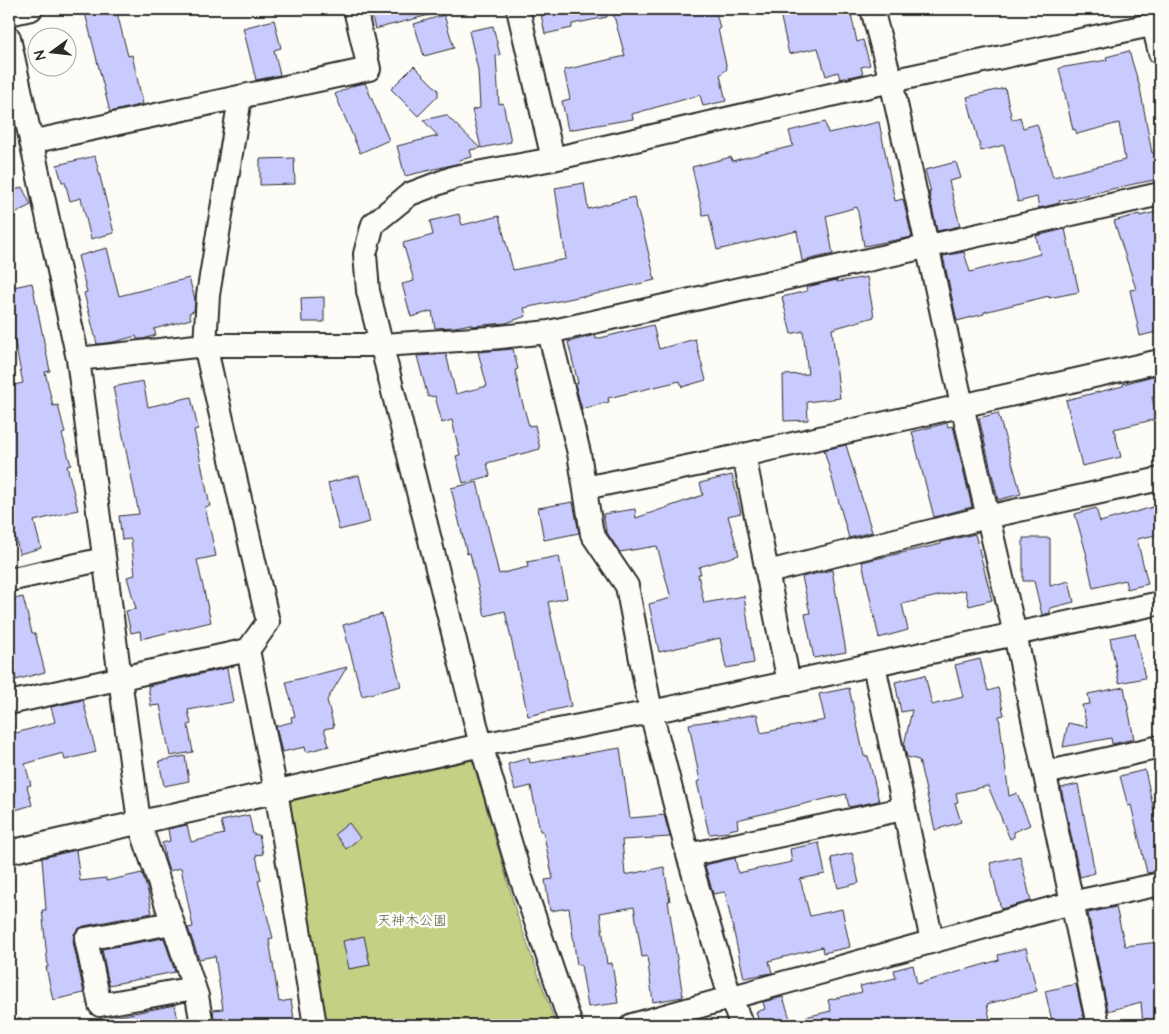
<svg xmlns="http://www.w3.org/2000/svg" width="1169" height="1034" font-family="'Architects Daughter','Klee One',sans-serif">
<rect width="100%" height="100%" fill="#fdfcf7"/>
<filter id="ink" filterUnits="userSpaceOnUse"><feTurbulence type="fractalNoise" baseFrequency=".02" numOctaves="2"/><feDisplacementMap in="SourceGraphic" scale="10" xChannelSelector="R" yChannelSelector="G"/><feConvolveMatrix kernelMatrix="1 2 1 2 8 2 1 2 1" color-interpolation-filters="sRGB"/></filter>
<g filter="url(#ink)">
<path fill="#c4d185" stroke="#787e58" d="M473,760l44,155 39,110h-231l-38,-224z"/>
<path fill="#c9cbfe" stroke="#2b2b2b" d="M102,9h14l12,47 4,-1 11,49 -33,8 -25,-99z
M370,9h62l1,5 -58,15z
M540,9h67v8l-35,7v4l-27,6z
M612,9h103l5,19 -2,1 9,40 -7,6 6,26 -23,5 -3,-11 -68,19 1,5 -65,11 -6,-29 8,-2 -6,-29 61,-14z
M779,9h71l7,33 6,-2 7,25 -9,2 2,7 -23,5 -2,-7 -12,4 -8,-28 -29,6z
M444,15l10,33 -30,8 -10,-32z
M274,20l7,28 -7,2 6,25 -24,5 -13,-52z
M493,26l7,29 -4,1 3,48 4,-1 8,39 -30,6 -9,-38 8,-2 -2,-38 -9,-39z
M1129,51l11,37 12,65 2,-1 5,27 -25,5 -75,17 1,2 -21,5 -2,-11 -19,5 -14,-57 -23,6 -14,-54 38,-9 7,32 8,-3 3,11 14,-4 16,53 72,-17 -6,-37 -42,11 -2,-5 -2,1 -14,-62 48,-8 -1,-3z
M414,66l24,24v6l-20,20 -27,-27z
M365,83l24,57 -29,13 -25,-59 20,-9z
M446,115l34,33 -10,2 2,7 -13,3 1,3 -55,13 -8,-30 41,-10 -15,-16z
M825,122l3,11 51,-11 16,79 8,-2 9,38 -48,9 -7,-39 -31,9 7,38 -31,7 -5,-30 -80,19 -8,-36 -6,1 -11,-48 39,-10 1,4 61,-15 -4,-15z
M95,156l19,77 -23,6 -10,-41 -11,3 -5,-19h-3l-5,-17z
M294,158l1,26 -35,1v-26z
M956,162l5,16 -12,3 11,45 -23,5 -8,-39h2l-6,-22z
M584,183l4,26 46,-12 10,37 11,46 -72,17v-1l-59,12 2,8 -20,7 -35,3v-2l-16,3 -20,1 -3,-17 -21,6 -9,-33 12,-3 -11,-38 30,-8 -3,-14 29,-7 3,11 37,-9 14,54 53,-11 -11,-71z
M22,187l9,18 -16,8 -6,-14v-6z
M1160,211v28l-4,1 4,16v75l-20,5 -10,-46 6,-1 -22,-68 25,-7 1,2z
M1065,229l14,63 -30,6v-2l-65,16v2l-27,7 -14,-65 21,-4 6,20 70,-18 -4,-18z
M107,248l12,48 70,-18 6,21 -1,12 -5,2 2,6 -37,10 2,6 -13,4h-6l-1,-3 -22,6 -17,2 -13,-51 3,-1 -9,-36z
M867,277l7,40 -42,12 8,69 -33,4 1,18 -24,1 -1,-46 25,-1 -5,-43 -12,3 -9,-37 25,-6 -1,-4 31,-7v2z
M32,283l18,88 -5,1 8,34 5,-1 7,28 -3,1 9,31 -4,1 11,44 -44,11 7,27 -22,6 -3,-16 -7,2v-154l14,-3 -14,-70v-25z
M324,297v25h-22l-1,-24z
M653,325l6,24 36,-10 11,41 -24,7 -2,-6 -72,17 1,4 -27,7 -7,-25 3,-1 -10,-41 27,-7 1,4z
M513,349l5,20 -3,1 5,24 9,32 6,-1 5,24 -53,14 3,13 -27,7 -7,-27 4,-1 -8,-35 -10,3 -7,-27 -7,1 -11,-41 29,-2 10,40 31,-8 -9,-34z
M1160,374v21l-8,2 5,22 -43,10 7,28 -39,9 -16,-66 57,-14v-2z
M143,381l5,26 43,-10 7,32 -4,1 16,76 -5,1 11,49 -19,4 14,62 -70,17 -1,-8 -9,2 -5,-22 10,-2 -9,-32 8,-2 -4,-36 -9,1 -3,-24 20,-2 -26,-127z
M998,413l23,81 -23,6 -19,-82z
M947,423l1,4 5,-1 19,81 -38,10 -22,-85z
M846,445l26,87 -23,6 -25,-88z
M359,475l11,47 -31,8 -11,-47z
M732,475l9,38 -13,3 11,39 -40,12 2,7h-3l6,29 40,-7 10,67 -28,5 -6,-30 -61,14 -10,-48 22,-6 -14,-52 -37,6 -14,-21 -3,-17 32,-5 1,9 67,-23 -3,-12z
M477,482l22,92 29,-7 -1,-5 32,-6 8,42 -19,4 23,104 -43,10 -23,-105 -20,5 -15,-63 -3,1 -16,-66z
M573,502l6,31 -35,7 -6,-32z
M1160,505v29l-23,5 11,45 -21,5 -2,-9 -32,8 -7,-32h1l-12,-42 21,-6 4,14z
M975,534l17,66 -23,6 -4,-16 -63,14 6,26 -29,8 -17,-76 79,-18v-2z
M1023,538h27v48l19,-5 5,21 -24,6v5l-8,2 -8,-34h-11z
M832,570l14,82 -32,6 -9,-44 5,-1 -8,-36z
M23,597l9,36h3l10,39 -29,8 -7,-29v-51z
M382,614l19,72 -39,10 -19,-71z
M1135,633l10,45 -26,5 -9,-45z
M980,659l8,32 10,-3 6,27 -5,1 10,80 8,-3 13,32 -16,7v5l-4,2 -22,-53 -32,7 2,9 -3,1 6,19 -26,8 -16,-70 -12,-3 -3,-12 8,-35 -11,2 -6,-30 30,-7 7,30 31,-8 -8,-32z
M347,667l-20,33 7,27 -10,2 5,17 -23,6 -1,-5 -23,5 -6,-26 16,-4 -1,-5 4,-1 -9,-34z
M227,668l6,34 -45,8 3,14 -3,1 5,27 -23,4 -10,-51 -9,1 -3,-20z
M1124,687l10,52 -22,5 -1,-6 -48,9 5,-24 19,4 -5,-22 8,-1 -2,-10z
M849,688l15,68h4l11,45 -30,6 -3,-13 -109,26 1,8 -9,2 1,2 -21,2 -12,-52 3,-1 -11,-57 28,-4v1l40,-7 4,19 64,-13 -6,-26z
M83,700l13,52 -31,8 -2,-7 -38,11 6,21 -4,1 5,19 -23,7v-88h4l3,9 39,-11 -4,-15z
M620,748l10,70 34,-3 6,22 -48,3 3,35 39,-8 6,34h-2l15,96 -30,5 -6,-46 -5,1 -8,-50 -34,6 7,51 5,-1 6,40 -30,4 -7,-42h-4l-8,-57 -19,3 -5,-31 8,-1 -10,-48h-3l-9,-45 -16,4 -7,-26 21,-6 1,5z
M185,756l4,25 -25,5 -5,-25z
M1145,770l15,68v33l-13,2 -16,-68 -3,1 -8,-30z
M1078,784l17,89 -15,4 -19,-89z
M249,815l4,19 6,1 4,19 -7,1 5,25 -3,1 15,57 -4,1 10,63 12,-2 4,25h-80l-2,-15 10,-1 -8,-53 -16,3 -11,-31 5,-1 -12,-59 -12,3 -3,-9 -4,-19 8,-2 -2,-12 19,-4 4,17 33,-8 -3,-13z
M349,823l11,15 -14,11 -11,-15z
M819,843l6,31 -25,5 10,37 32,-7 8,38 -27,6 -1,-6 -53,14 3,12 -28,5 -19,-86 -12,2 -8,-29 30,-7 3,15 54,-11 -2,-13z
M76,850l4,31 26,-3v3l36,-8 6,19 4,21 -68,13 -6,3 -4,5 -1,8 11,51 -31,7 -7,-33h2l-6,-57h4l-4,-52z
M852,853l7,30 -21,5 -7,-30z
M1020,856l11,45 -30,8 -11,-46z
M1116,907l9,39 34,-4 1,82 -17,1 -2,-23 -33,9 -20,-98z
M364,936l6,29 -21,4 -6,-28z
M164,938l11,34 -66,13 -7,-36z
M1026,948l11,43 -50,13 4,21h-71l-1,-6 -29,6h-92l-1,-6 34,-8 -3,-11 34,-8 -2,-6 36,-8 -2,-8 19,-5 4,19 82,-24 -1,-5z
M1076,984l9,41h-32l-8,-34z
M783,997l9,28h-32l-4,-13 9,-3 -2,-7z
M175,1005l3,16 -6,1 1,3h-63l-1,-7z"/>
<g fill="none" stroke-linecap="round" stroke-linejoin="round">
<g stroke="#2b2b2b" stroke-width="26">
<path id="minor" d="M518,9l35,150
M872,9l19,72 71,324 53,229 83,391
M9,14l22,-5
M1153,24l7,29
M9,38l69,321 61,463 58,174 5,29
M31,142l338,-73 -14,-60
M549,332l30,121 13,81 35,52 24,126 37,143 42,142 12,28
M78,359l127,-14h177l108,-7 59,-6 611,-138
M744,455l45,228
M585,488l159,-33 416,-94
M768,572l219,-55 173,-38
M9,580l95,-21
M248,650l28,141 39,234
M874,665l58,276
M9,703l239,-53 20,-28 -63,-277 3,-50 32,-197
M1045,773l115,-26
M9,852l472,-107 170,-33 509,-109
M688,855l215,-46
M172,923l-86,16 14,66 94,-17
M571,1025l-52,-153 -38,-127 -113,-454 -3,-37 8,-30 37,-30 45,-17 98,-18 338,-78 269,-58
M632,1025l439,-122 89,-19"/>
</g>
<use href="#minor" stroke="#fdfcf7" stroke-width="22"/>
</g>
</g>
<g text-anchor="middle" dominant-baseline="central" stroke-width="5" stroke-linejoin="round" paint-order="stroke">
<g font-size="14" fill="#595d46" stroke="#fdfcf7">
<text x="412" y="921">天神木公園</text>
</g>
</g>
<rect width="1169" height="1034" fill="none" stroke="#fdfcf7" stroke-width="30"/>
<rect x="15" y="15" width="1139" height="1004" fill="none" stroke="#2b2b2b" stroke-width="2" filter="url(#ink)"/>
<g transform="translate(52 52) rotate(255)"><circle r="24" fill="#fdfcf7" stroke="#a9a8a5"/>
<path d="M0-4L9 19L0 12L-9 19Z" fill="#2b2b2b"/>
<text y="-8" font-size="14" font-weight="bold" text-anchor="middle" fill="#2b2b2b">N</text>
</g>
</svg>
